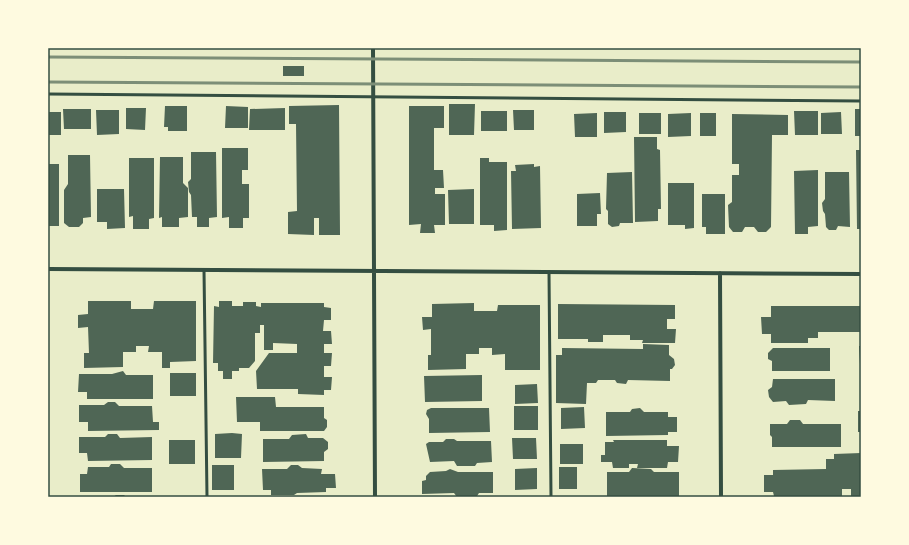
<svg xmlns="http://www.w3.org/2000/svg" width="909" height="545" font-family="Karla,sans-serif">
<rect width="100%" height="100%" fill="#e9edc9"/>
<path fill="#4f6655" d="M283,66h21v10h-21z
M449,104h26l-1,31h-25z
M339,105l1,130h-21v-17h-5v17l-26,-1v-22l9,-1 -1,-87h-7v-18z
M165,106h22v25h-19v-4h-4z
M226,106l22,1v21h-23z
M409,106h35v22h-10v42h9l1,18h-9v6h10v31h-11l1,8h-15l1,-9 -12,1z
M126,108h20l-1,22 -19,-1z
M285,108v22h-36l1,-21z
M63,109h28v20h-27z
M855,109h6v27h-6z
M96,110h23v24l-22,1z
M513,110h21v20h-20z
M481,111h26v20h-26z
M794,111h24v24h-23z
M48,112h13v23h-13z
M604,112h22v20l-22,1z
M841,112l1,22h-21v-21z
M597,113v24h-22l-1,-23z
M639,113h22v21h-22z
M691,113v23l-23,1v-23z
M700,113h16v23h-16z
M732,114l56,1v20h-16l-1,92 -5,5h-8l-4,-5h-9l-3,5h-9l-4,-5 -1,-22 4,-3v-27h7v-11h-7z
M634,137h23v12l3,1 1,59h-3v12l-23,1z
M222,148h26v22h-6v14h7v34h-6v10h-14v-11l-7,1z
M856,150h5v79h-4z
M191,152h25l1,65 -8,1v9h-12v-10h-5l-1,-22 -2,-3 -1,-10 3,-3z
M68,155h22l1,62 -8,1v5l-4,4h-10l-5,-4v-33l4,-6z
M160,157h23v26l5,5v29l-9,1v9h-17v-10l-3,1z
M129,158h25v60l-5,1v10h-16v-13l-4,1z
M480,158h9v4h18v68l-13,1v-6h-14z
M48,164h11v62h-11z
M534,164v3l6,-1 1,62 -29,1 -1,-58h5l-1,-6z
M818,170v56l-10,1v7h-13l-1,-63z
M632,172l1,51h-13l-1,3 -7,1 -4,-3v-13l-2,-2 1,-36z
M825,172h24l1,55 -12,-1 -2,4h-7l-3,-3 -1,-13 -2,-3 -1,-8 3,-4z
M668,183h26v45l-9,1v-4h-17z
M97,189h27l1,39 -18,1v-7h-10z
M474,189v35h-25l-1,-34z
M600,193l1,21h-4v12h-20v-32z
M702,194h23v40h-19v-7h-4z
M88,301h43v8h22l1,-8h42v60l-26,1v6h-8v-16h-14l1,-6h-13v6h-13v15l-39,1v-15h5l-1,-26 -10,1v-13l10,-1z
M219,301h13v5h11v-4h13v4l5,1v-4h63v4l7,1v12h-7l-1,11h8l1,13h-8v9h8l-1,13h-7v11h8l-1,13h-7v5l-26,-1v-5h-41l-1,-18 13,-18h28v-9l-24,-1v7h-9v-25h-4v8h-5v28l-6,7h-10v3h-7v8h-9v-8h-5v-8h-5l1,-57 5,1z
M474,303v8h23l1,-6h42v65h-35v-16l-13,1v-7h-13v6h-13v15l-38,1v-15h3v-26l-8,1 -1,-13h10v-13z
M558,304l117,1v14h-8v10h9l-1,14h-33l1,-3h-13v-5h-27v7h-15v-3h-30z
M771,306h90v26h-43v6h-10v5h-37v-9h-9l-1,-17h10z
M643,344l26,1v10l5,4 1,6 -3,4h-2v12l-42,-1 -2,4 -9,-1 -2,-3h-17l-2,3h-9l-1,21 -30,-1v-48h6v-7l81,1z
M859,346h2v18h-1z
M773,348h57v23h-58v-10l-4,-2v-6z
M123,371l3,4h27v24h-66v-7h-9l1,-18h33z
M170,373h26v23h-26z
M482,375v26l-57,1 -1,-26z
M773,379h62v22l-27,-1 -2,4 -17,1 -3,-4 -13,1 -4,-5 -1,-7 4,-3z
M537,384l1,19 -23,1v-19z
M236,397h39l1,10h48v11l3,2v7l-3,4h-64v-9h-23z
M108,402h7l4,4h33l1,16h6v8l-71,1v-9h-9v-17h25z
M514,406h24v24h-24z
M584,407l1,21 -24,1v-21z
M431,408h58l1,24 -61,1v-14l-3,-5 1,-4z
M640,408l4,4h24v5h9v15h-9v3l-62,1v-24h24l2,-3z
M858,411h3v21h-3z
M790,420h10l3,4h38v23h-69v-10l-2,-2v-11h17z
M232,433l10,1 -1,24h-26v-24z
M108,434h9l3,4 32,-1v23l-64,1 -1,-8h-8v-16h26z
M306,434l2,4h15l5,4v7l-4,3v9l-61,1v-23h26l3,-4z
M512,438h24l1,21h-24z
M446,439h8l3,2h34l1,21 -15,1 -2,3h-18l-3,-5 -24,1 -4,-18 3,-2h14z
M169,440h26v24h-26z
M613,440h54v6h12l-1,16h-10l-1,6h-30l1,-4h-9v4h-16l-1,-6h-11v-7h4v-13h9z
M560,444h23v20h-23z
M861,453v44h-10v-8h-9v8l-68,-1 -1,-4h-9v-17h9v-5l53,-1v-10h8v-5z
M111,464h9l4,4h28v24h-72v-18h7l1,-7h21z
M212,465h22v25h-22z
M291,465h7l4,3 20,1 -1,5h14l1,14h-10v4l-29,1 -3,2h-23v-5h-8l-1,-21h25z
M559,467h18v22h-18z
M537,468v21l-22,1v-21z
M632,468l19,1 3,3h25v24h-72v-24h22z
M450,469l8,3h35v21h-14l-2,3 -20,1 -3,-4 -32,1v-13l4,-1v-4l4,-4 16,-1z
M116,495h8l2,2h-13z"/>
<g fill="none" stroke-linecap="round" stroke-linejoin="round">
<path stroke="#344e41" stroke-width="3" d="M48,94l813,7
M204,270l3,227
M549,272l2,225"/>
<path stroke="#344e41" stroke-width="4" d="M373,48l2,449
M48,269l813,5
M720,273l1,224"/>
<path stroke="#7c8e77" stroke-width="3" d="M48,57l813,5
M48,82l813,5"/>
</g>
<rect width="909" height="545" fill="none" stroke="#fefae0" stroke-width="98"/>
<rect x="49" y="49" width="811" height="447" fill="none" stroke="#344e41" stroke-width="1.5"/>
</svg>
